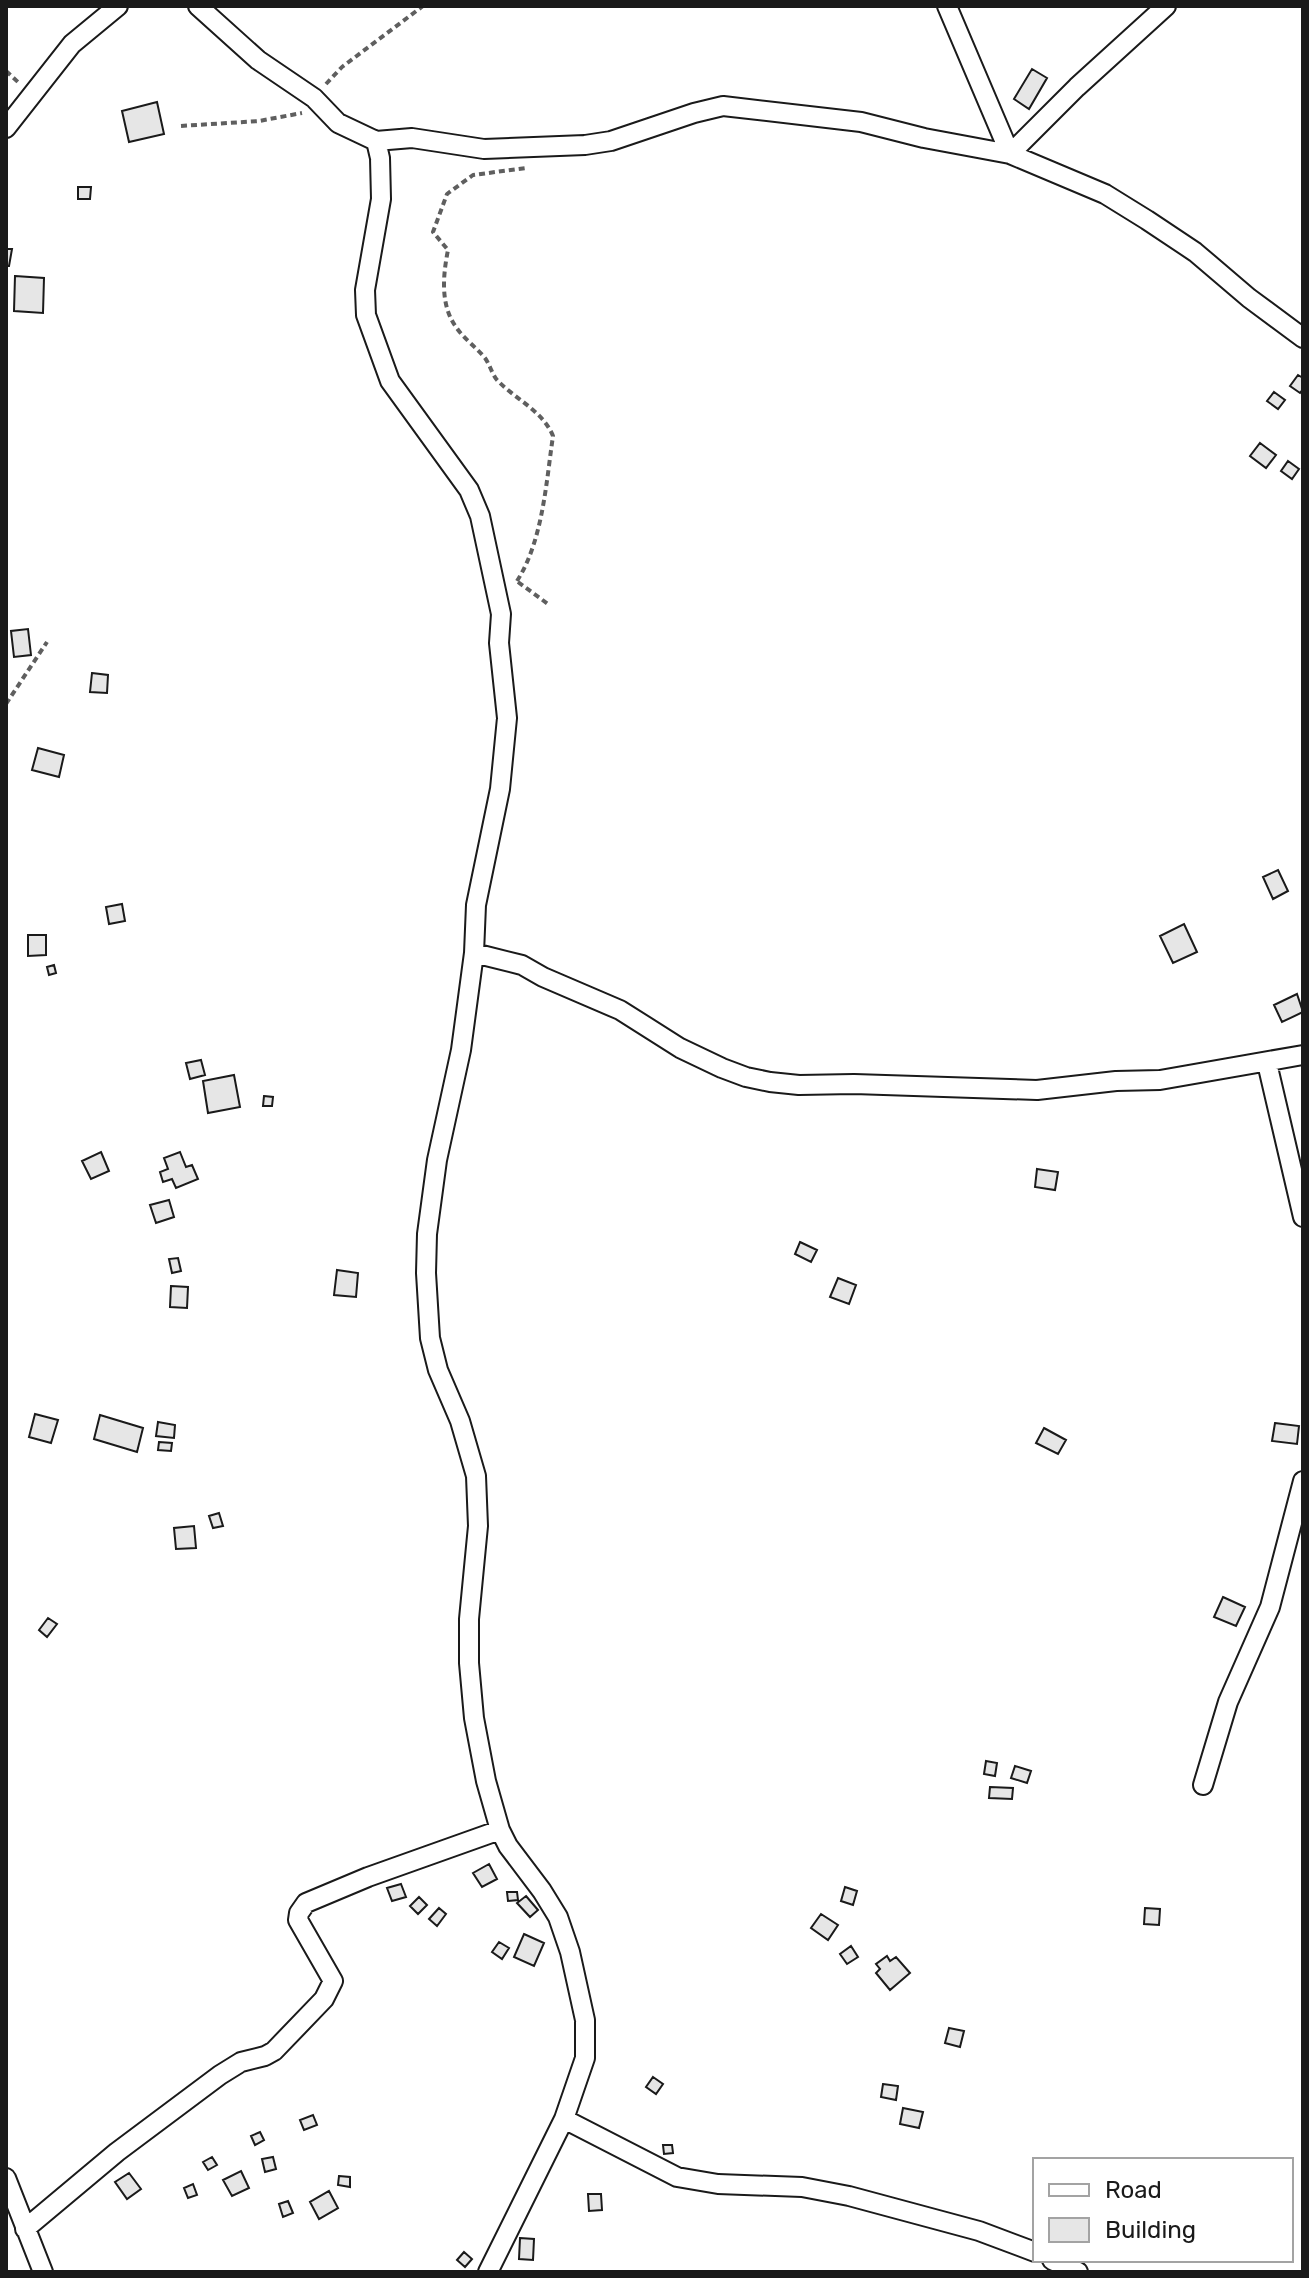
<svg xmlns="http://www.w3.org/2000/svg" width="1309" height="2278" font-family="Rubik,sans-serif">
<rect width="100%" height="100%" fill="#fff"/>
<path fill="#e6e6e6" stroke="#1a1a1a" stroke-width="2" d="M1032,69l15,9 -18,31 -15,-10z
M157,102l7,32 -35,8 -7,-31z
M78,187h13l-1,12h-12z
M6,249h6l-3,17h-3z
M15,276l29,2 -1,35 -29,-2z
M1298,375l5,3v11l-3,4 -10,-7z
M1274,392l11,8 -7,9 -11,-8z
M1260,443l16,12 -10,13 -16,-12z
M1288,461l11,8 -7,10 -11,-8z
M28,629l3,26 -17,2 -3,-26z
M92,673l16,2 -1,18 -17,-1z
M38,748l26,7 -5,22 -27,-7z
M1278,870l10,21 -15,8 -10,-22z
M122,904l3,17 -16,3 -3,-17z
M1184,924l13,28 -24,11 -13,-27z
M28,935h18v20l-18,1z
M54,965l2,8 -7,2 -2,-8z
M1297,994l6,18 -21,10 -8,-17z
M201,1060l4,15 -15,4 -4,-16z
M234,1075l6,32 -32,6 -5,-32z
M264,1096l9,1 -1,9h-9z
M101,1152l8,19 -18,8 -9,-18z
M180,1152l6,15 6,-2 6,14 -22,9 -4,-9 -9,3 -3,-10 8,-3 -4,-11z
M1037,1169l21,3 -3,18 -20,-3z
M169,1200l5,17 -18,6 -6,-18z
M800,1242l17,8 -6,12 -16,-8z
M178,1258l3,13 -9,2 -3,-14z
M337,1270l21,3 -2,24 -22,-2z
M838,1278l18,7 -7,19 -19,-7z
M171,1286l17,1 -1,21 -17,-1z
M35,1414l23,6 -7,23 -22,-6z
M100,1415l43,13 -6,24 -43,-13z
M158,1422l17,3 -1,13 -18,-2z
M1275,1423l24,3 -2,18 -25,-3z
M1044,1428l22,12 -8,14 -22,-11z
M159,1442l13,1 -1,8 -13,-1z
M219,1513l4,13 -10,2 -4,-12z
M194,1526l2,22 -20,1 -2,-21z
M1223,1597l22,10 -9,19 -22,-9z
M48,1618l9,6 -10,13 -8,-7z
M986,1761l11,2 -2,13 -11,-2z
M1015,1766l16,5 -4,12 -16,-5z
M990,1787l23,1 -1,11 -23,-1z
M489,1864l8,15 -15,8 -9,-14z
M401,1884l5,13 -14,4 -5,-13z
M845,1887l12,4 -4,14 -12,-4z
M507,1892h10l1,8 -10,1z
M526,1896l12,14 -8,7 -13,-14z
M419,1897l8,8 -9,9 -8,-8z
M439,1908l7,6 -9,12 -8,-7z
M1145,1908l15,1 -1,16 -15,-1z
M821,1914l17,11 -10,15 -17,-12z
M524,1934l20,9 -10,23 -20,-9z
M499,1942l10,6 -7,11 -10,-7z
M851,1946l7,11 -11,7 -7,-10z
M887,1956l3,5 6,-4 14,16 -20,17 -14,-17 4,-4 -4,-5z
M949,2028l15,3 -4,16 -15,-4z
M653,2077l10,7 -7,10 -10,-7z
M883,2084l15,2 -2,14 -15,-3z
M903,2108l20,4 -4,16 -19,-4z
M313,2115l4,10 -13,5 -4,-10z
M260,2132l4,8 -9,5 -4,-9z
M663,2145h9l1,8 -9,1z
M212,2157l5,8 -9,5 -5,-8z
M273,2157l3,12 -11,3 -3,-13z
M241,2171l8,17 -17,8 -9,-16z
M129,2173l12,16 -14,10 -12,-17z
M339,2176l11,1v10l-12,-2z
M193,2184l4,11 -9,3 -4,-10z
M329,2191l9,17 -19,11 -9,-17z
M588,2194h13l1,16 -13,1z
M288,2201l5,12 -10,4 -4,-13z
M520,2238l14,1 -1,21 -14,-1z
M464,2252l8,7 -7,8 -8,-7z"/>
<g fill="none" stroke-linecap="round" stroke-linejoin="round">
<g stroke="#1a1a1a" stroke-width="22">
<path id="minor" d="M198,6l60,54 56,38 24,25 38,18 36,-3 72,11 101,-4 26,-4 83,-28 29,-7 138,16 63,16 86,16 95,40 42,26 48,32 54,46 54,40
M947,6l63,148 67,-67 89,-81
M6,128l66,-84 46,-38
M376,141l4,17 1,41 -16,91 1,25 24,66 79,109 11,26 21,98 -2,29 8,75 -7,71 -24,116 -2,48 -13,97 -24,110 -10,74 -1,39 4,65 8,32 22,51 16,55 2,50 -9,93v44l5,55 12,63 14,49 8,16 34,45 16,26 12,35 15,68v38l-21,61 -76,153
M474,953l48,12 21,12 77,33 60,38 42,20 24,9 24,5 29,3 55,-1 183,6 79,-9 44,-1 143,-25
M1267,1063l36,154
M1203,1785l25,-83 42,-95 33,-126
M564,2119l113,58 41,7 84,3 47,9 130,35 56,21
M6,2178l37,94
M25,2229l92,-77 103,-77 21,-13 24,-6 9,-5 50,-52 9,-18 -35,-61 1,-7 7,-10 62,-26 132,-47
M1052,2260l26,12"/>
</g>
<path stroke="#5f5f5f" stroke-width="4" stroke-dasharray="6 4" stroke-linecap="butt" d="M6,71l13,12
M326,84l16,-17 81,-61
M181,126l78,-5 43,-8
M517,581c26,-41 29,-98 36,-145 -10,-25 -38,-37 -56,-56 -5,-6 -7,-15 -12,-22 -9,-11 -21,-19 -29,-31 -16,-22 -13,-52 -8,-77l-15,-18 14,-38 26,-19 53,-7
M518,582l30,22
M6,704l41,-62"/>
<use href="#minor" stroke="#fff" stroke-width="18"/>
</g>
<rect width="1309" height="2278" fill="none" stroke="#1a1a1a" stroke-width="16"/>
<rect x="1033" y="2158" width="260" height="104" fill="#ffffff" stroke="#a3a3a3" stroke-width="2"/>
<rect x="1049" y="2184" width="40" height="12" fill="#ffffff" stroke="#a3a3a3" stroke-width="2"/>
<text x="1105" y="2198" font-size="24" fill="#1a1a1a">Road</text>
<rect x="1049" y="2218" width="40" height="24" fill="#e6e6e6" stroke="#a3a3a3" stroke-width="2"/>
<text x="1105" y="2238" font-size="24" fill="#1a1a1a">Building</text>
</svg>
